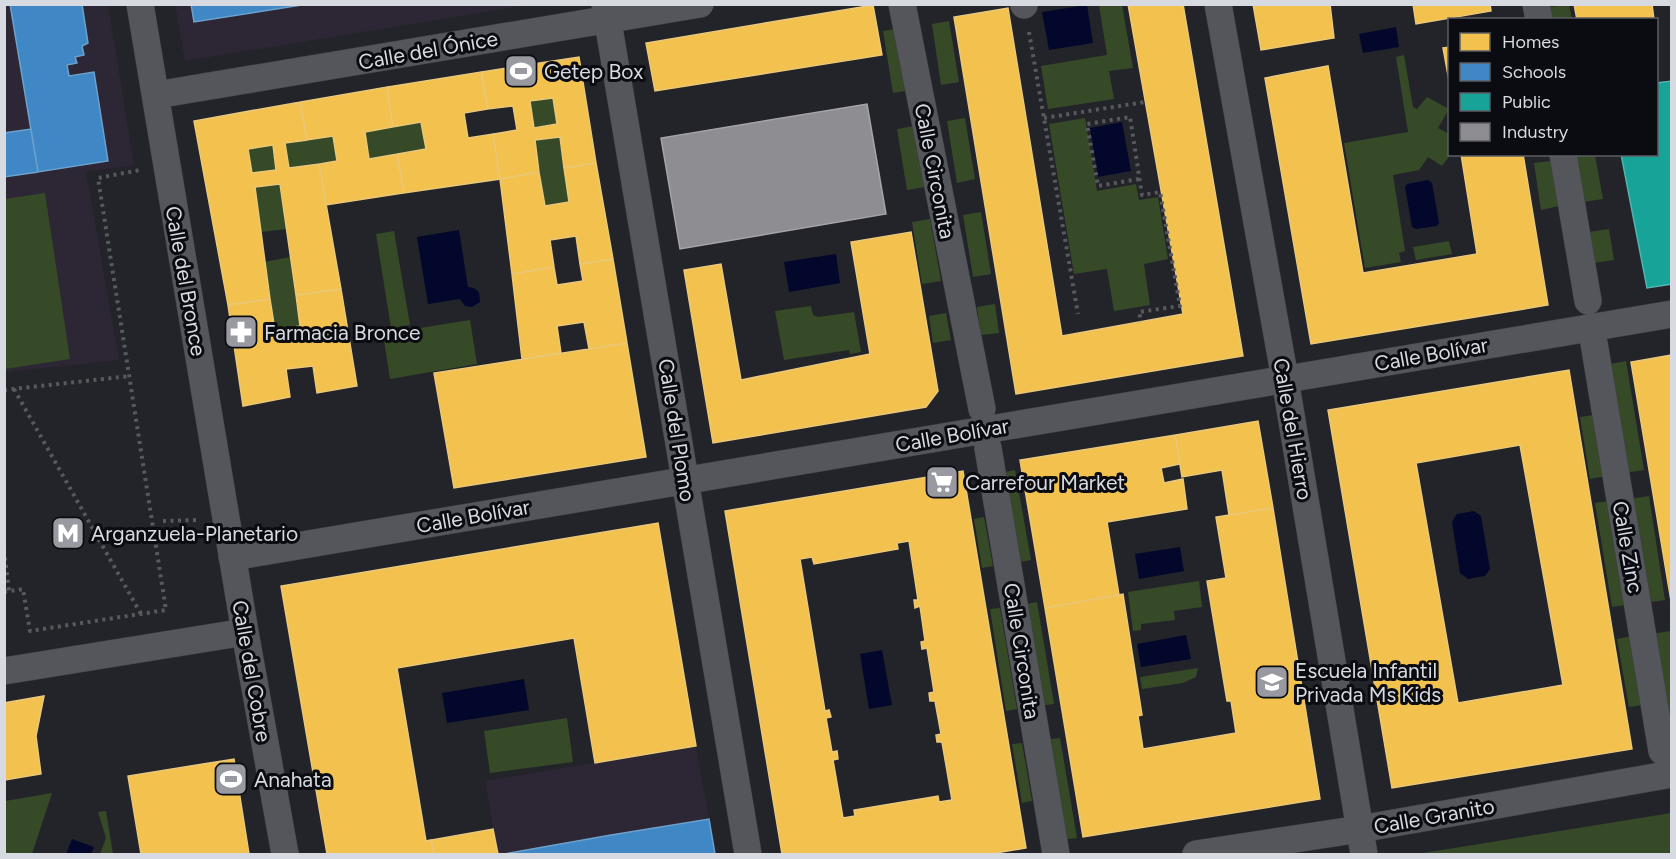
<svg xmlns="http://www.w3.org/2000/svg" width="1676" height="859" font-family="Figtree,sans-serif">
<rect width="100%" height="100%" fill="#23242a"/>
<path fill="#2d2735" d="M175,4l351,1 -341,56z
M4,5h104l26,160 -48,7 33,188 -114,12z
M696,746l19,108h-217l-13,-73z"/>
<path fill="#364a27" d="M1099,5h23l11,63 -24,3 5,28 -66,10 -7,-43 66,-11z
M1569,5l3,14h-20l-2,-12z
M949,21l10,61 -18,3 -9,-61z
M901,28l10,62 -18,3 -10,-62z
M1404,55l9,52 4,2 10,-12 22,12 -11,19 11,6 1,21 -8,11 -14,-9 -9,13 -26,5 12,76 -6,2 2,9 -36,6 -21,-125 64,-11 -12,-75z
M553,98l4,26 -23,4 -4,-26z
M965,118l10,61 -18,4 -10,-62z
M1085,118l12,73 39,-7 3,16 19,-3 10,62 -24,5 6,41 -36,6 -7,-42 -33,5 -25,-150z
M421,122l5,27 -57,10 -4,-27z
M914,126l11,61 -18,3 -10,-61z
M333,136l4,25 -48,7 -4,-25z
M560,137l9,65 -24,4 -10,-66z
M273,145l3,25 -24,3 -4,-24z
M1587,155h8l8,44 -19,3 -8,-45z
M1551,161l8,45 -18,4 -7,-47z
M280,184l7,45 -26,3 -6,-45z
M45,193l25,166 -65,10v-170z
M981,212l10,62 -18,3 -10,-62z
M930,219l11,62 -19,3 -10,-62z
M1609,229l5,31 -20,3 -5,-31z
M394,231l16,94 -19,3 -15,-94z
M1449,241l3,13 -36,6 -3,-13z
M290,257l10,69 -25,4 -11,-68z
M995,304l4,29 -18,2 -4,-28z
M811,306l2,9 5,2 36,-5 7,40 -11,2 -1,-4 -65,10 -9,-49z
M946,313l5,27 -18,3 -4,-27z
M470,320l7,44 -87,15 -7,-45z
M1626,361l18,109 -20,3 -19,-108z
M1601,414l10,61 -21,4 -10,-62z
M1015,470l16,90 -16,3 -16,-90z
M1649,496l16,104 -20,3 -16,-104z
M1615,500l17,104 -20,3 -17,-104z
M984,517l9,49 -11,2 -8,-49z
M1199,581l3,26 -28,4 1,9 -34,4v6l-8,1 -5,-39z
M1037,602l17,102 -16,2 -16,-101z
M1000,608l17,101 -11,2 -16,-102z
M1671,631l1,3 -1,92 -20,-92z
M1637,635l12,69 -20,3 -12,-68z
M1198,668l-2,9 -13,6 -41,6 -2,-12z
M567,718l6,44 -83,11 -6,-42z
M1060,738l17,100 -17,2 -16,-100z
M1022,743l10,58 -10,2 -10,-59z
M52,793l-20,61h-27v-53z
M106,811l7,43h-13l6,-16 -8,-26z
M1671,813v41h-254z"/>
<path fill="#03072b" d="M1087,5l6,38 -44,7 -7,-38z
M1396,27l3,20 -36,6 -4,-19z
M1122,122l9,49 -33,6 -8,-49z
M1428,180l4,3 7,40 -2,3 -21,3 -4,-2 -7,-40 2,-3z
M459,230l9,57 6,1 5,4 1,10 -8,5 -7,-1 -5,-7 -32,5 -11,-67z
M836,254l4,29 -51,9 -5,-30z
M1474,511l7,5 9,53 -5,7 -17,3 -8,-6 -8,-51 5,-8z
M1180,547l4,24 -45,8 -4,-25z
M1186,635l5,24 -50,8 -4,-23z
M882,650l10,55 -23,4 -9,-55z
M524,679l5,31 -82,13 -5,-30z
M72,839l22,8 -3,7h-25z"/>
<path fill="#f2c14e" stroke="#eac87a" stroke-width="1.5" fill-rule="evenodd" d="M1128,4h55l60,352 -227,38 -62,-377 54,-9 54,328 121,-22z
M1253,4h77l4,34 -73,12z
M1413,4h77l1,7 -75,13z
M1574,4h78l2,16h-77z
M873,5l9,50 -227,36 -9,-48z
M1450,47v39l-7,-38z
M579,57l17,106 -32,5 -4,-31 -25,3 4,32 -39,7 -7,-45 24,-4 -4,-24 -25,3 -7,-37zM553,98l4,26 -23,4 -4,-27z
M1328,66l35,207 114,-19 -16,-100h62l25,151 -237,39 -46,-266z
M481,72l7,37 -24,4 4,25 25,-4 7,45 -96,14 -7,-39 29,-5 -5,-27 -28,5 -6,-40z
M387,87l6,40 -28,5 4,27 28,-5 7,39 -78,12 -7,-41 18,-3 -4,-25 -26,4 -7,-38z
M300,102l7,38 -22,3 4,25 30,-4 22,125 -45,6 -16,-111 -25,3 15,112 -42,6 -34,-184zM273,145l3,25 -24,3 -4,-24z
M596,163l17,96 -33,5 -4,-28 -26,4 4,27 -42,7 -12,-95 39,-7 6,34 24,-4 -5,-34z
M911,232l27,159 -12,16 -213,36 -29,-173 37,-6 20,116 129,-26 -19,-112z
M613,259l14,84 -38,6 -5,-27 -27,4 4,27 -39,6 -10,-85 42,-7 3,18 26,-4 -3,-17z
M341,289l16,97 -40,7 -4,-27 -27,3 4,28 -47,9 -15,-101 42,-6 5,31 25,-4 -4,-31z
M627,343l19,114 -192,31 -20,-115z
M1672,355v252l-41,-245z
M1569,370l63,379 -240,39 -64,-378zM1520,445l43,240 -105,18 -42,-240z
M1258,421l15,87 -44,7 -7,-45 -40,7 -7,-42z
M1175,435l5,29 -19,4 3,15 19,-4 4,30 -80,13 12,73 -74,13 -25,-148z
M963,471l63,377 -36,6h-208l-57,-343zM909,541l9,59h-4l1,8 5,-2 5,35 -4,1 1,7 5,-1 7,44 -5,1 1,8h5l6,33 -5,1 1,7h5l10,58 -13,2 -1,-6 -84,14 1,6 -12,2 -10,-58 5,-1 -1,-8 -5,1 -6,-34 5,-1 -2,-7 -4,1 -25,-152 12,-2 2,7 84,-15 -1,-6z
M1273,508l47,291 -237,38 -38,-229 78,-14 19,121 -4,1 5,33 93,-16 -5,-32h-4l-20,-120 19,-3 -10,-61z
M658,523l38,223 -101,17 -21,-125 -177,30 29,173 5,-1 3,14h-107l-46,-268z
M44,696l-8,40 5,38 -37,6v-77z
M234,759l15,95h-108l-13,-78z
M493,829l5,25h-64l-3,-14z"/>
<path fill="#3f88c5" stroke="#6da1cd" stroke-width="1.5" d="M10,4h72l6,39 -6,3 2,9 -9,2 2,6 -10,2 2,11 25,-4 14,89 -70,11z
M191,4h117l-114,18z
M31,129l7,43 -34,5v-44z
M709,819l6,35h-211l107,-19z"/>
<path fill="#17a398" stroke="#51b4ae" stroke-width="1.5" d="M1672,81v203l-25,4 -26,-134h35v-71z"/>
<path fill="#8d8d92" stroke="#a4a4aa" stroke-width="1.5" d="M867,104l19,110 -206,35 -19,-111z"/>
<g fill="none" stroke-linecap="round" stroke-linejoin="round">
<g stroke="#3e3f43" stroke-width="28">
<path id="minor" d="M140,4l105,628 40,222
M605,4l143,850
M902,4l80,405
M1024,4v1
M1218,4l67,375 79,475
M1536,4l3,16
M156,95l544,-91
M1563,154l25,147
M1594,343l68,408
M988,448l68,406
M232,557l1440,-243
M4,671l241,-39
M1196,854l164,-25 312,-55"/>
</g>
<path stroke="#58595d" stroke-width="4" stroke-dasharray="3 4.5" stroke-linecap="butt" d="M1029,32l49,282
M1044,118l101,-16
M1139,179l-41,7 -11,-62 43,-7 12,78 18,-3 20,114 -41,6 2,10
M14,389l127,225
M4,390l126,-14
M163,521l35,-1
M4,550l5,41
M4,592l19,-3 7,42 136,-21 -68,-432 42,-8"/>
<use href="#minor" stroke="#55565b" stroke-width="27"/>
</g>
<defs>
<g id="stadium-square" transform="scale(1.725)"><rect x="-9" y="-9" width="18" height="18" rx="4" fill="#999aa1" stroke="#0b0c11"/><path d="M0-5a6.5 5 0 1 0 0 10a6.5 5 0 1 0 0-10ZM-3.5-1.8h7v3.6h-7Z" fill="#fff"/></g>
<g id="pharmacy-square" transform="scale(1.725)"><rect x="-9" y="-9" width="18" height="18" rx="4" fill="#999aa1" stroke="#0b0c11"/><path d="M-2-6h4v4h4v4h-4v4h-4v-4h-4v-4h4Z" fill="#fff"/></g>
<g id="supermarket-square" transform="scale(1.725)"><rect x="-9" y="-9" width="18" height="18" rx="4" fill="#999aa1" stroke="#0b0c11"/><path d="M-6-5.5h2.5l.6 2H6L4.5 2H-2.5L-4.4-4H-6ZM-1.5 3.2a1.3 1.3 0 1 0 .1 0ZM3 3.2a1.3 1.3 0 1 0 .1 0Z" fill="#fff"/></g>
<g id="metro-square" transform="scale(1.725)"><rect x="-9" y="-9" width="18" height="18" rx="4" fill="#999aa1" stroke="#0b0c11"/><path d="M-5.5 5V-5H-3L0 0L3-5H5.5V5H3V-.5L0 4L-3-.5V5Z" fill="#fff"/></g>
<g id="school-square" transform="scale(1.725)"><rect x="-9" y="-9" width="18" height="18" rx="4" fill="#999aa1" stroke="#0b0c11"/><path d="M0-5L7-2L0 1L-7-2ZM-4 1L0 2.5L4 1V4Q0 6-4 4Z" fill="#fff"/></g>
</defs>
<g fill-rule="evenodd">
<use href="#stadium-square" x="521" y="71"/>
<use href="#pharmacy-square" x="241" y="332"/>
<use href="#supermarket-square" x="942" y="482"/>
<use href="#metro-square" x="68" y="533"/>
<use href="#school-square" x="1272" y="682"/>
<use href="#stadium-square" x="231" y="779"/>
</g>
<g text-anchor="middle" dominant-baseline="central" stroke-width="6" stroke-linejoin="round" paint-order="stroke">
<g font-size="21" fill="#d8dae1" stroke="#0b0c11">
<text transform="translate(428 50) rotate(-10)">Calle del Ónice</text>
<text transform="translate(935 171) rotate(79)">Calle Circonita</text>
<text transform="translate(186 281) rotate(80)">Calle del Bronce</text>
<text transform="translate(1431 354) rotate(-10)">Calle Bolívar</text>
<text transform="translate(1293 429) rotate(80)">Calle del Hierro</text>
<text transform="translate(677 430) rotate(81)">Calle del Plomo</text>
<text transform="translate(952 435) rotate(-10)">Calle Bolívar</text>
<text transform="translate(473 516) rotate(-10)">Calle Bolívar</text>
<text transform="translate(1628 547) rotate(80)">Calle Zinc</text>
<text transform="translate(1022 651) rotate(81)">Calle Circonita</text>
<text transform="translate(252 671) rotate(80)">Calle del Cobre</text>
<text transform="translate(1434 816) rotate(-10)">Calle Granito</text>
</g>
<g font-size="21" fill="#d8dae1" stroke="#0b0c11" text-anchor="start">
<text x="544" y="71">Getep Box</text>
<text x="264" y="332">Farmacia Bronce</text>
<text x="965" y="482">Carrefour Market</text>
<text x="91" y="533">Arganzuela-Planetario</text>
<text x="1295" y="670">Escuela Infantil<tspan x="1295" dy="24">Privada Ms Kids</tspan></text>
<text x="254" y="779">Anahata</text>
</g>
</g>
<rect width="1676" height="859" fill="none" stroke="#d8dae1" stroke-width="12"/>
<rect x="1448" y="18" width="210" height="138" fill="#0b0c11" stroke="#5d5e64" stroke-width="1.5"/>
<rect x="1460" y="33" width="30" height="18" fill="#f2c14e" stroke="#5d5e64" stroke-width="1.5"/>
<text x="1502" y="48" font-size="18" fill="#d8dae1">Homes</text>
<rect x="1460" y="63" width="30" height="18" fill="#3f88c5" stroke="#5d5e64" stroke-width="1.5"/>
<text x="1502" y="78" font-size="18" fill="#d8dae1">Schools</text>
<rect x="1460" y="93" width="30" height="18" fill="#17a398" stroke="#5d5e64" stroke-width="1.5"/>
<text x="1502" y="108" font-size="18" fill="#d8dae1">Public</text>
<rect x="1460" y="123" width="30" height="18" fill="#8d8d92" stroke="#5d5e64" stroke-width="1.5"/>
<text x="1502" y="138" font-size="18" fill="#d8dae1">Industry</text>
</svg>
